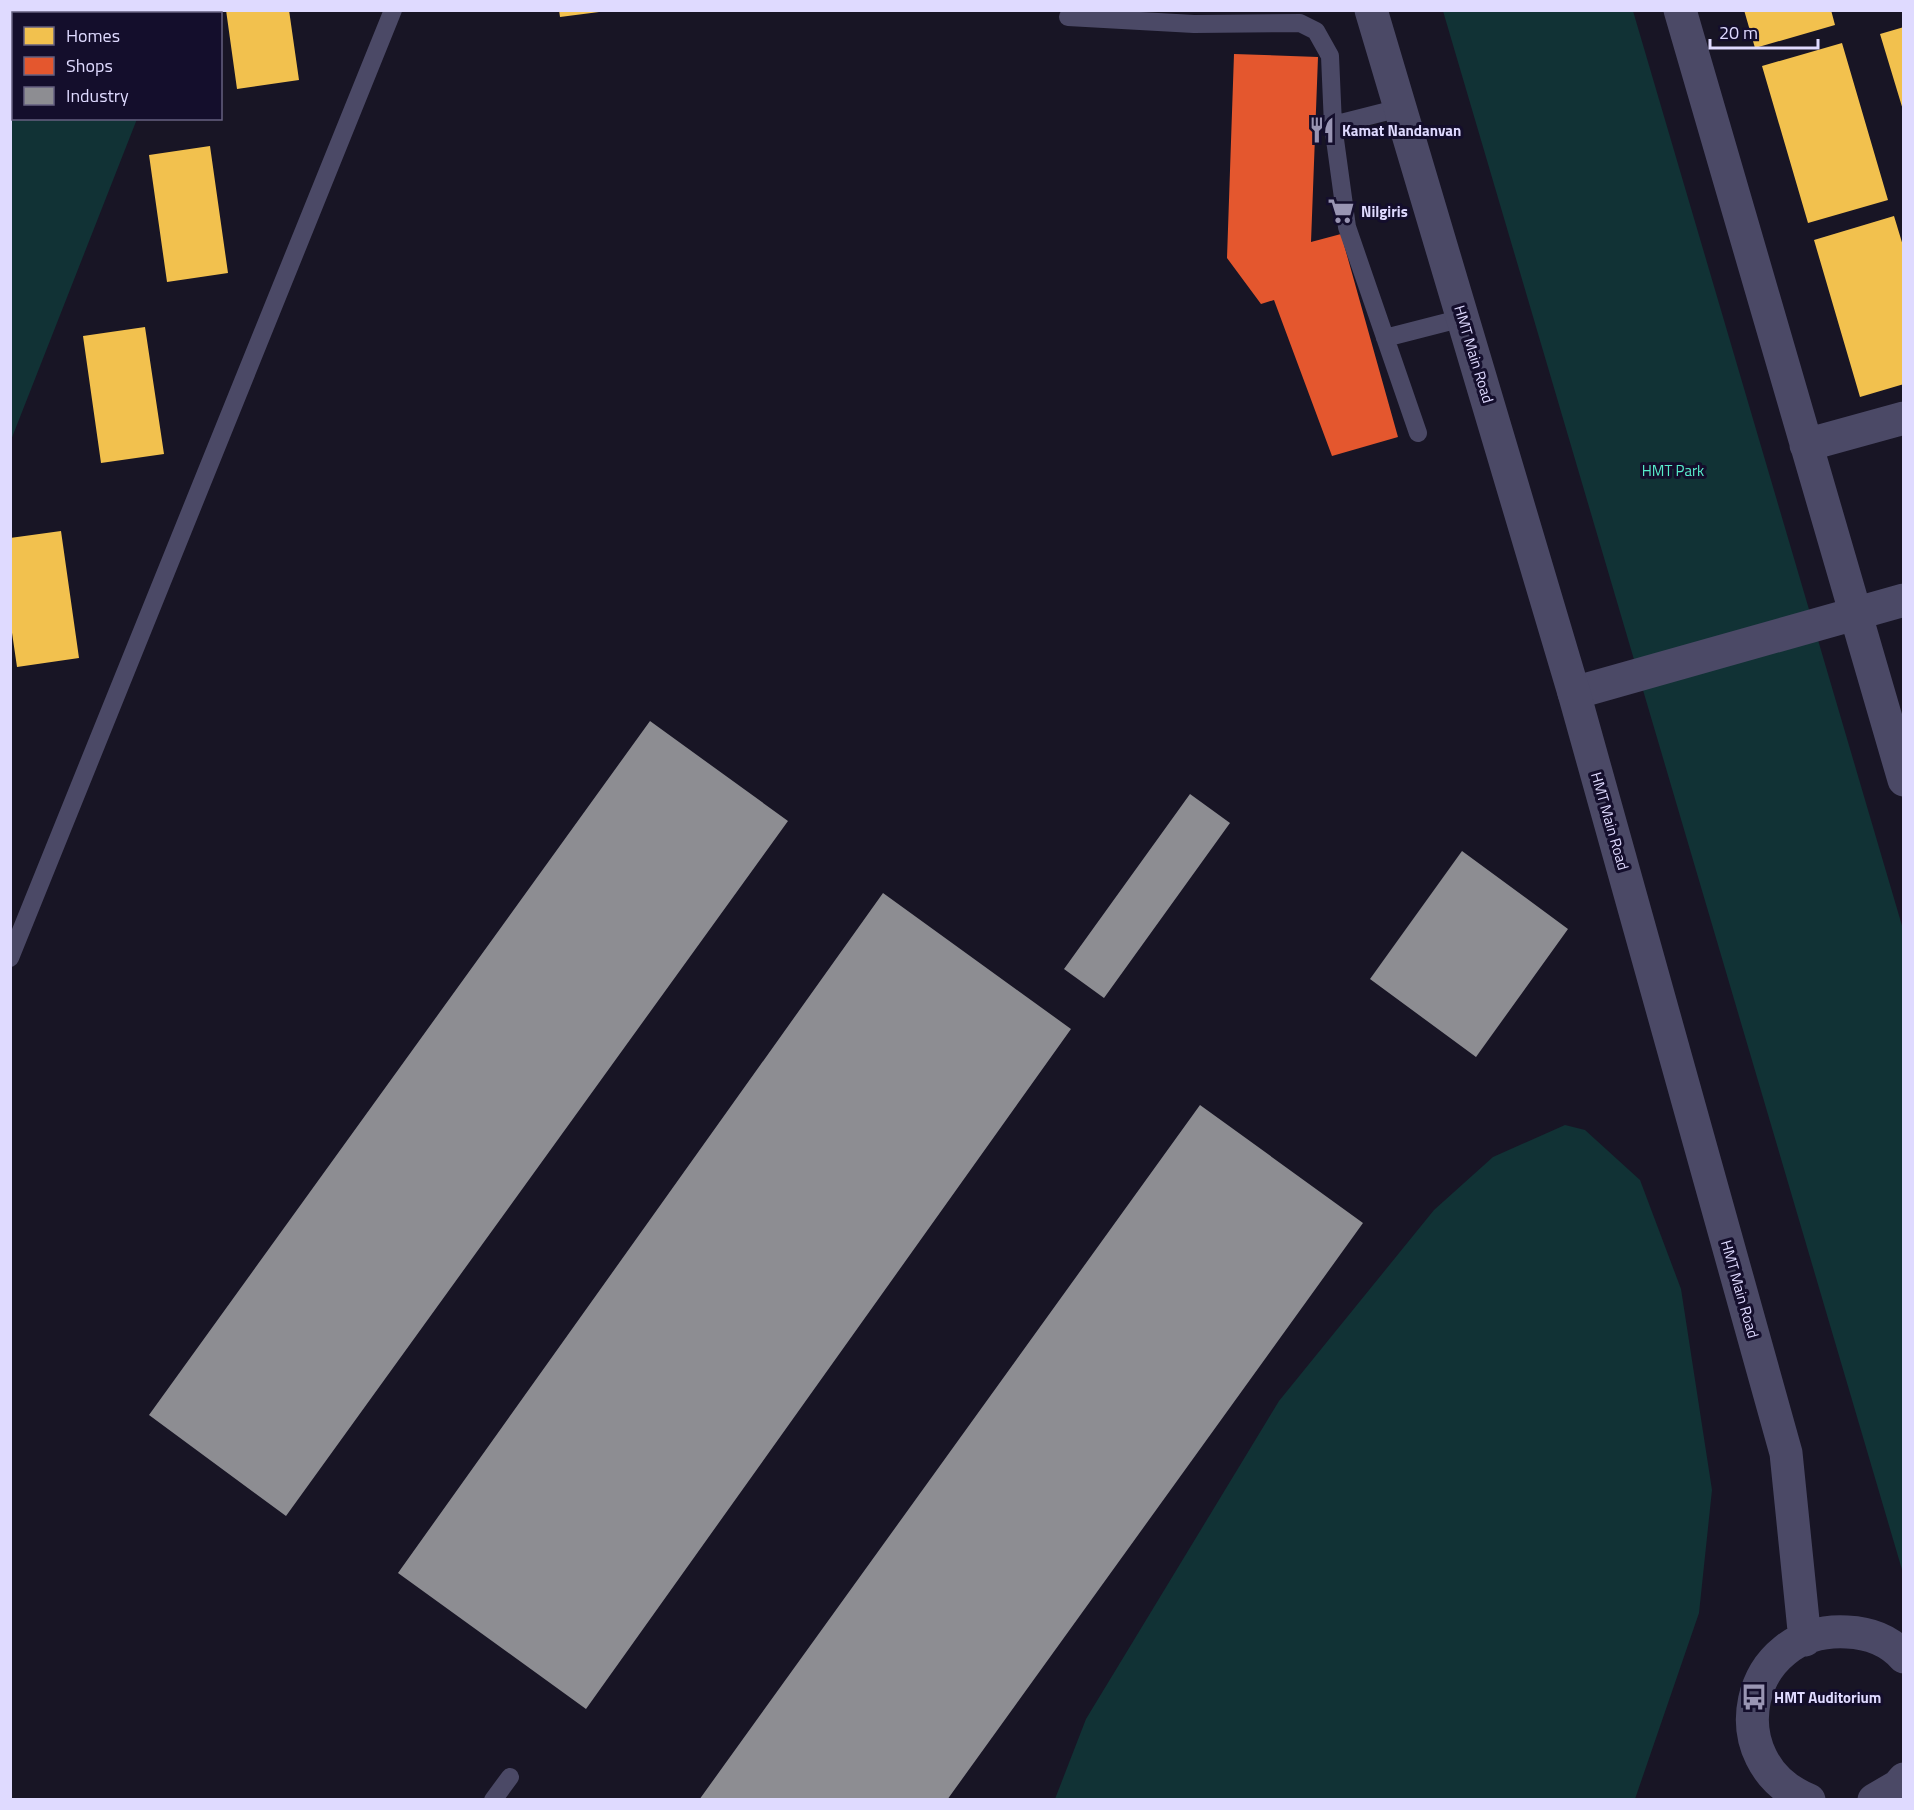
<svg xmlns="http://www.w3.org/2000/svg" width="1914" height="1810" font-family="'Titillium Web',sans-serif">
<rect width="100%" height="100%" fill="#181525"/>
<path fill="#113235" d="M29,11v-1l151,1 -1,3 -151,-1z
M1443,11h190l270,918v644z
M13,50l1,68 123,1 -126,321 -1,-382z
M1565,1125l20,5 55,50 41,109 31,201 -13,123 -64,186h-580l31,-80 193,-318 155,-191 59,-53z"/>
<path fill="#f2c14e" d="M226,10h63l10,70 -62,9z
M559,10h39l1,2 -39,5z
M1744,10h87l4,15 -80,23z
M1904,27v83h-1l-23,-76z
M1842,43l46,157 -80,23 -46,-157z
M210,146l18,127 -61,9 -18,-127z
M1894,216l10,33v135l-44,13 -46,-157z
M145,327l19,127 -63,9 -18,-127z
M61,531l18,127 -62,9 -7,-48v-81z"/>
<path fill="#e4572e" d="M1234,54l84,3 -7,185 30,-8 57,203 -66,19 -58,-156 -13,4 -34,-46z"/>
<path fill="#8d8d92" d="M650,721l138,100 -502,695 -137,-101z
M1190,794l40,29 -126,175 -40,-29z
M1462,851l106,78 -92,128 -106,-78z
M883,893l188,136 -485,680 -188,-136z
M1200,1105l163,118 -416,577h-248z"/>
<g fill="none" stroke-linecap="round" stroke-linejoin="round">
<path stroke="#4b4966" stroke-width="18" d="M1068,17l126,7 106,-1 16,8 14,25 3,69 14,102 71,206
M1333,125l67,-17
M1385,338l78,-20
M10,958l383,-948
M493,1800l17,-23"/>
<path stroke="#4b4966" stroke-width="33" d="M1680,10l224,770
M1806,445l98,-27
M1574,693l330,-93"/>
<path stroke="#4b4966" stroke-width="33" d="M1371,10l203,683 212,760 19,187
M1809,1800c-93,-37 -65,-174 38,-168 23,1 42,8 57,25
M1874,1800l24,-14 6,-7"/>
</g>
<defs>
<g id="restaurant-bare" transform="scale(2.07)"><path d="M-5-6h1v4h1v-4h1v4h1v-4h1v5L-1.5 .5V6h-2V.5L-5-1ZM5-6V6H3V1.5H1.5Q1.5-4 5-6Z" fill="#9995b3" stroke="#140e2c" stroke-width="2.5" paint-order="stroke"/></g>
<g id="supermarket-bare" transform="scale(2.07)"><path d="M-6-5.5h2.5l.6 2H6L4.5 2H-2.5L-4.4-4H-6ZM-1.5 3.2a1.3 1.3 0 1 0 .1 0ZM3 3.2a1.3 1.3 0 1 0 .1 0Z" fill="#9995b3" stroke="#140e2c" stroke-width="2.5" paint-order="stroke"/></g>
<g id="bus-bare" transform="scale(2.07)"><path d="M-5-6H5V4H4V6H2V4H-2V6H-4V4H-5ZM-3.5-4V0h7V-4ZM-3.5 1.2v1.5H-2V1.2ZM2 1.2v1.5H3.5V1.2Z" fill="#9995b3" stroke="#140e2c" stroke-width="2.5" paint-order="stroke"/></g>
</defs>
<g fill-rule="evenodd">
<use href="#restaurant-bare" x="1322" y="130"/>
<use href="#supermarket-bare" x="1341" y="211"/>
<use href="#bus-bare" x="1754" y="1697"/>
</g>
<g text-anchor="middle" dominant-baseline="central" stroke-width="6" stroke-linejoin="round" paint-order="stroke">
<g font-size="15" font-weight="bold" fill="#dfdaff" stroke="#140e2c" text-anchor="start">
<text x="1342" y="130">Kamat Nandanvan</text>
<text x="1361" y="211">Nilgiris</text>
<text x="1774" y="1697">HMT Auditorium</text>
</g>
<g font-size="15" fill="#dfdaff" stroke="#140e2c">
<text transform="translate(1474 354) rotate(73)">HMT Main Road</text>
<text transform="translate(1610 821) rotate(74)">HMT Main Road</text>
<text transform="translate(1740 1289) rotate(74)">HMT Main Road</text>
</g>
<g font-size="15" fill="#58edcb" stroke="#140e2c">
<text x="1673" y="470">HMT Park</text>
</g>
</g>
<rect width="1914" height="1810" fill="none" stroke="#dfdaff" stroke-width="24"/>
<rect x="12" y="12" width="210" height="108" fill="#140e2c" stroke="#656080" stroke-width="1.5"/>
<rect x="24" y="27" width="30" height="18" fill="#f2c14e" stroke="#656080" stroke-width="1.5"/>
<text x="66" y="42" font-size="18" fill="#dfdaff">Homes</text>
<rect x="24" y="57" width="30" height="18" fill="#e4572e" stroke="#656080" stroke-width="1.5"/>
<text x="66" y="72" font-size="18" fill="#dfdaff">Shops</text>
<rect x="24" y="87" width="30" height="18" fill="#8d8d92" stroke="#656080" stroke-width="1.5"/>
<text x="66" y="102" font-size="18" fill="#dfdaff">Industry</text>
<path d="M1710 39v9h108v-9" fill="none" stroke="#dfdaff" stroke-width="3"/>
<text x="1719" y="39" font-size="18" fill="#dfdaff" stroke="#140e2c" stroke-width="4.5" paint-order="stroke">20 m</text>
</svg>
